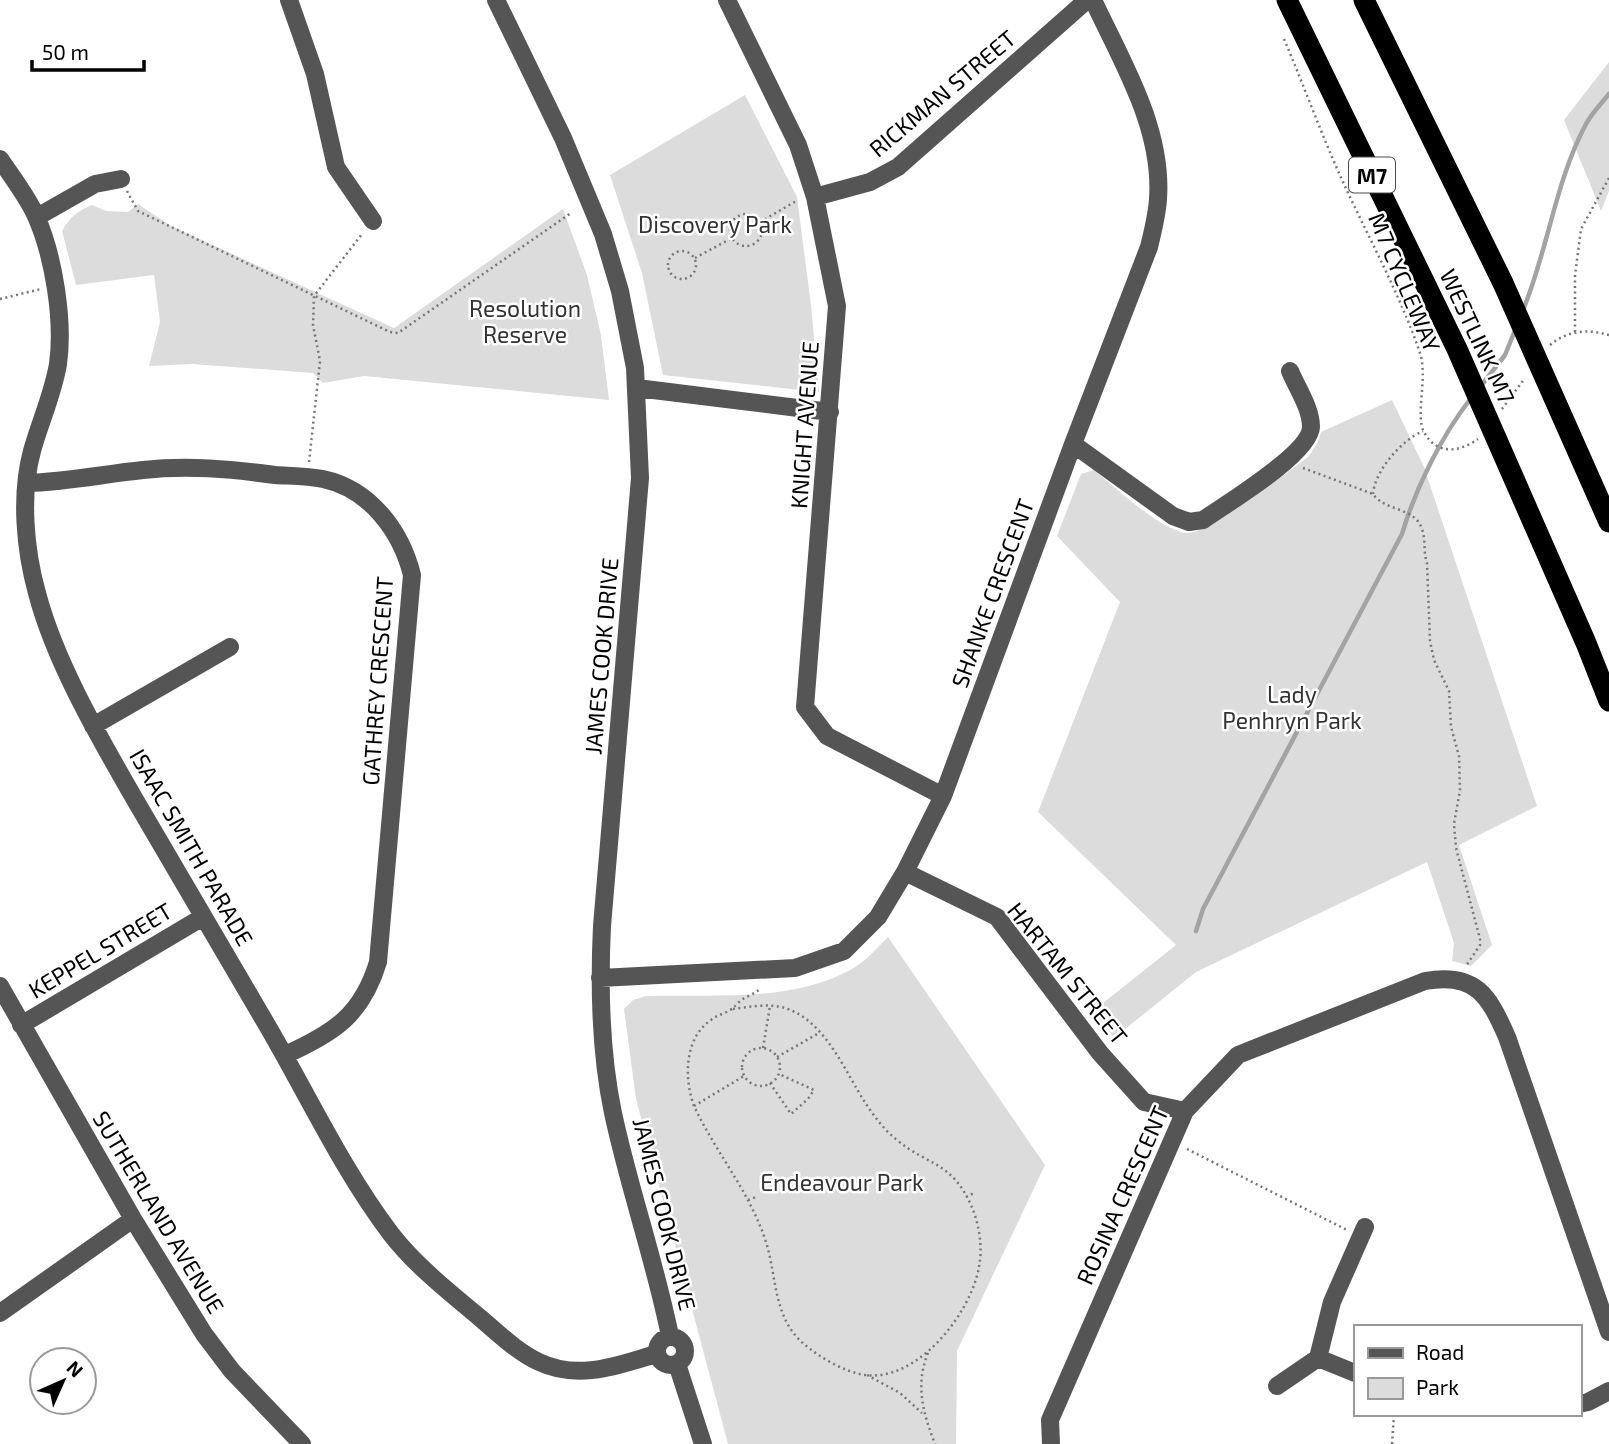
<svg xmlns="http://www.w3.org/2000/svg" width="1609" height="1444" font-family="'Exo 2',sans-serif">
<rect width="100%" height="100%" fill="#fff"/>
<path fill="#dcdcdc" d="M1609,62v129l-8,20 -37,-91z
M745,95l52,102 14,108 8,87 -156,-17 -21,-102 -32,-98z
M138,204l33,22 223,102 169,-119 24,66 14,60 8,65 -245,-24 -41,7 -10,-10 -121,-9 -43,2 11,-44 -6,-47 -78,10 -14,-54c8,-14 15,-20 30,-26l14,6 22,1z
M1392,400l32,67 113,339 -78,39 33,100 -21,21 -19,-5 2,-18 -27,-81 -231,110 -82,66 -21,-27 83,-66 -138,-133 82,-210 -63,-66 24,-62 13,-4c22,18 65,59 92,63 21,3 101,-61 122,-76l9,-13 4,-12z
M888,937l157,228 -88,186 -1,93h-228l-92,-345 -12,-90 9,-9 13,-4c67,-2 146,7 206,-27 14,-8 25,-21 36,-32z"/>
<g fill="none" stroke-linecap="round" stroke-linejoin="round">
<path stroke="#a3a3a3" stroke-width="4.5" d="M1523,310c25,-60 32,-128 63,-186 6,-11 15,-20 23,-30
M1481,386l24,-31 11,-27
M1196,931l7,-22 199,-375c14,-47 39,-97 69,-136"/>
<path stroke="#777" stroke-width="2.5" stroke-dasharray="2 3.5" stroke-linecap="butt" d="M1284,39c20,47 38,97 59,143 26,57 57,112 77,171 8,24 -5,63 4,79 13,24 36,20 54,7
M127,191l11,20 252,121 8,1 173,-120
M730 230a16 16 0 1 1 32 0a16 16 0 1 1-32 0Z
M760,222l38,-22
M668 265a14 14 0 1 1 28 0a14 14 0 1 1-28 0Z
M695,258l37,-20
M0,299l41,-10
M1575,332v-57l6,-46 28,-51
M1550,345c18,-15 38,-16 59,-10
M1502,409l23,-31
M309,462l11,-101 -7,-36 1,-29 48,-62
M1303,468l70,26c11,17 42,13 49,35 4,11 1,23 5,34l3,78 4,19 15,31 2,36 8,29 1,34 -6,34 2,24 24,91v6l-14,21
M1373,494c2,-24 29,-54 50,-63
M733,1009c16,-2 36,-6 52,-1 41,13 60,64 81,96 9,13 18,26 31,36 31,26 54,21 74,65 8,18 12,42 8,62 -8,46 -61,115 -114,108 -21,-3 -46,-18 -61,-31 -31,-26 -27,-67 -38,-102 -16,-50 -50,-89 -72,-136 -10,-27 -10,-68 17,-86 6,-5 13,-6 19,-10 6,-3 3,-3 8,-7 7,-7 16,-8 23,-15
M763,1048l7,-42
M742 1067a19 19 0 1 1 38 0a19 19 0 1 1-38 0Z
M777,1057l42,-24
M770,1083l21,31 17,-15 6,-9 -35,-16
M694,1106l50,-30
M1187,1149l160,81
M966,1197l8,-4
M748,1200l8,-3
M928,1353c-13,32 -5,60 7,91
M867,1375l33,18 22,20
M1392,1444l2,-30"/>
<path stroke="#555" stroke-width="18" d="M289,0l26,74 21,93 37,54
M496,0l67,138 40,96 17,57 15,77 5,110 -38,448c-3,62 -2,125 11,187 16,75 42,148 57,223
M727,0l71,145 17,52 22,109 -32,401 22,29 116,60
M0,159c12,18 27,37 36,57 18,41 28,105 22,148 -5,30 -18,58 -26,87 -12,44 -7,99 5,142 18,69 62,144 97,205 43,74 86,148 130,222 42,71 77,148 127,214 24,31 58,58 88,83 19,16 37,34 60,45 40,19 79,3 117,-8
M815,197l55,-15 28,-15 189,-167
M37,217l58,-33 26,-5
M637,388l193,24
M1073,444l100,72 16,6 14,-2c23,-16 107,-66 108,-93 0,-19 -14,-39 -21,-56
M27,483c39,-1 77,-9 116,-13 44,-5 88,-1 132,5 16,1 33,1 48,4 47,10 78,52 89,96l-34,387c-16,53 -44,71 -93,93
M93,726l137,-79
M905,872l92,45 103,136 44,49 41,9
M600,978l195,-10 49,-17 34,-34 27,-45 38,-76 130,-352 76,-197c4,-16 8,-32 9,-48 5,-71 -36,-137 -65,-199
M0,986l133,233 71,115 28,37 70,73
M21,1025l182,-108
M0,1313l133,-94
M657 1351a14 14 0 1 1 28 0a14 14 0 1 1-28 0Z
M1318,1358l14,-56 33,-75
M677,1364l26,80
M1277,1386l41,-28 37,15
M1579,1404l9,-2 21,-11
M1051,1444l-1,-24 135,-309 53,-56 187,-74c51,-9 64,15 82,56l102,295"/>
<path stroke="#000" stroke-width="21" d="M1287,0l170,349 129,294 23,58
M1364,0l139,283 106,239"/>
</g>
<g text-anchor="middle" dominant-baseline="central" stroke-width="5" stroke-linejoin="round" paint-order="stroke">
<rect fill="#fff" stroke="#4c4c4c" stroke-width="2" x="1349" y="157.5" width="46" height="35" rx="5"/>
<g font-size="21" font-weight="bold" fill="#000">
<text x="1372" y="175">M7</text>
</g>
<g font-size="23" fill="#000" stroke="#fff">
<text transform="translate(942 93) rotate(-40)">RICKMAN STREET</text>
<text transform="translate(1405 282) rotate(67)">M7 CYCLEWAY</text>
<text transform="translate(1478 336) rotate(65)">WESTLINK M7</text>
<text transform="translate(804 425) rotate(-86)">KNIGHT AVENUE</text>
<text transform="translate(992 593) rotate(-70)">SHANKE CRESCENT</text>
<text transform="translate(601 656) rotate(-85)">JAMES COOK DRIVE</text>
<text transform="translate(377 681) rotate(-86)">GATHREY CRESCENT</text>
<text transform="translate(192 847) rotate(60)">ISAAC SMITH PARADE</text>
<text transform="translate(100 950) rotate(-31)">KEPPEL STREET</text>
<text transform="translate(1068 973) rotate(51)">HARTAM STREET</text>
<text transform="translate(1122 1195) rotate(-66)">ROSINA CRESCENT</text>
<text transform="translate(159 1212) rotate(59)">SUTHERLAND AVENUE</text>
<text transform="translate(665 1214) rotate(76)">JAMES COOK DRIVE</text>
</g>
<g font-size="23" fill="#333" stroke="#fff">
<text x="715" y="224">Discovery Park</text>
<text x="525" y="308">Resolution<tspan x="525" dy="26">Reserve</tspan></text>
<text x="1292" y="694">Lady<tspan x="1292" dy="26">Penhryn Park</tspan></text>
<text x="842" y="1182">Endeavour Park</text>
</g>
</g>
<rect x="1354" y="1325" width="228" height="91" fill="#ffffff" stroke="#999999" stroke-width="2"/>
<rect x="1368" y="1348" width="35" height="10" fill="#555555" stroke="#999999" stroke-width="2"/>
<text x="1416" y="1360" font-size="21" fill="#000000">Road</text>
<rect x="1368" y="1378" width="35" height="21" fill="#dcdcdc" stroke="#999999" stroke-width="2"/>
<text x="1416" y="1395" font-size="21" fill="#000000">Park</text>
<g transform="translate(63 1381) rotate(45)"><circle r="33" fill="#ffffff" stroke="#999999" stroke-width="2"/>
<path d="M0-5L12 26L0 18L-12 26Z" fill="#000000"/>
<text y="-10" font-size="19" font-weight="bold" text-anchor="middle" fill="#000000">N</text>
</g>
<path d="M32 60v10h112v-10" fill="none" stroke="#000000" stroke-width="3.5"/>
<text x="42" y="60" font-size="21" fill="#000000" stroke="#ffffff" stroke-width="5" paint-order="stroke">50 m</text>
</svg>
